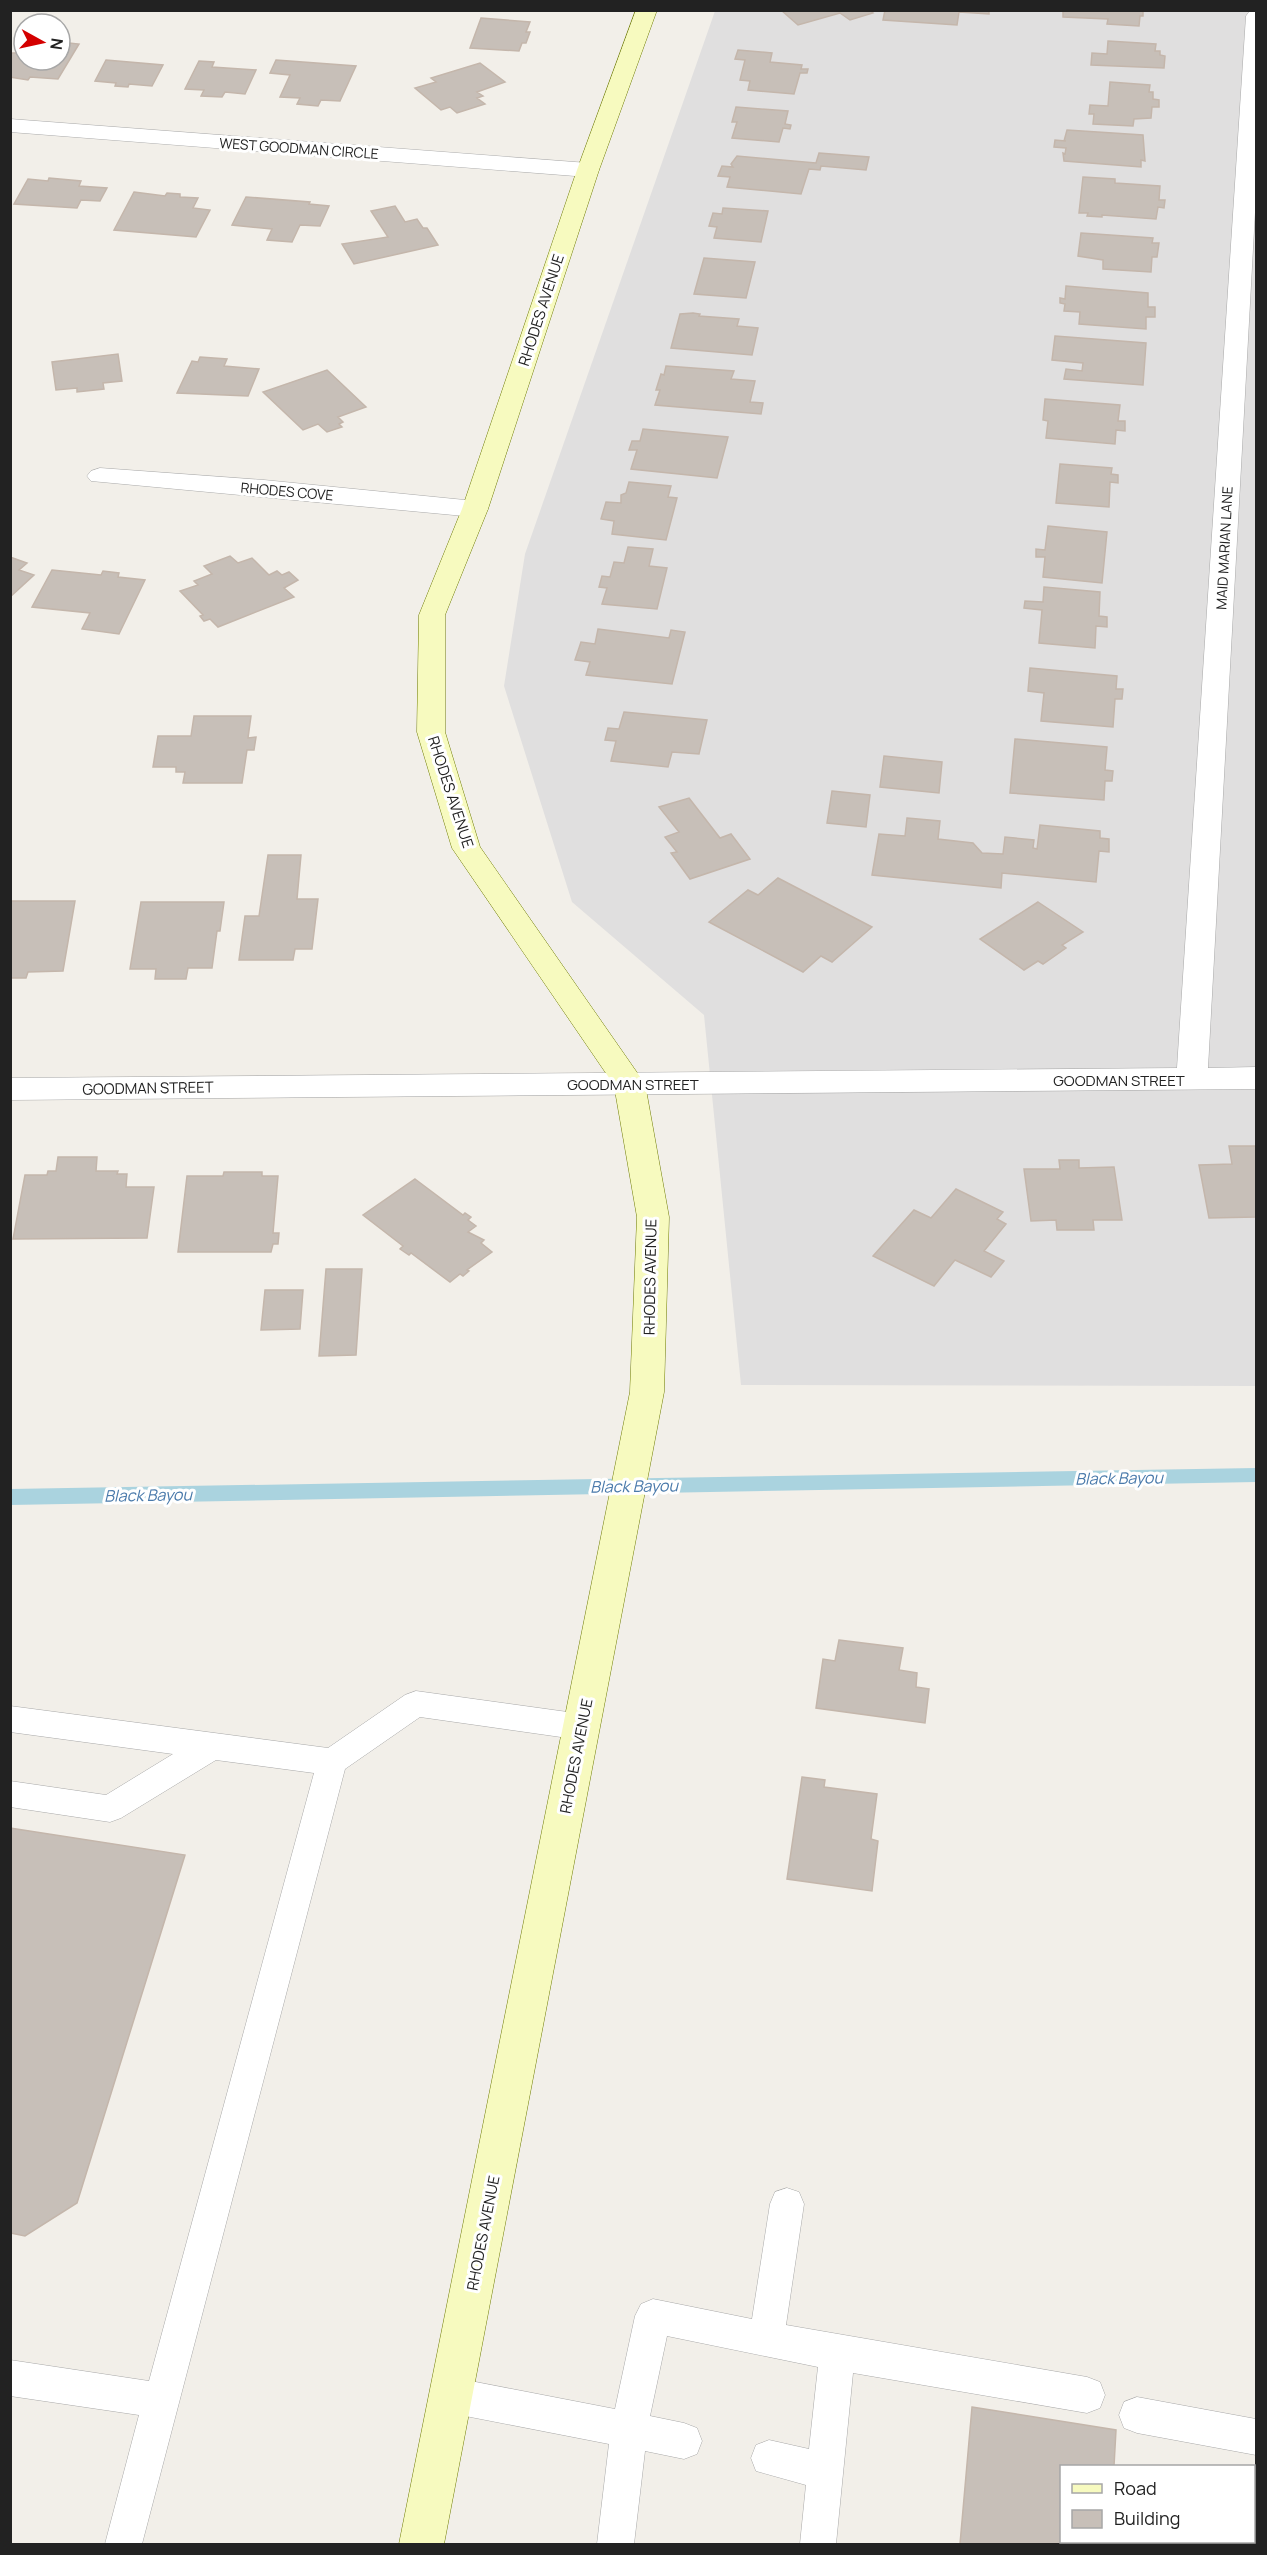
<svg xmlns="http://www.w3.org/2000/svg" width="1267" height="2555" font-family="Manrope,sans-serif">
<rect width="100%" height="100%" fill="#f2efe9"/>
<path fill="#e0dfdf" d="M715,11h541v1375l-515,-1 -37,-370 -132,-113 -68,-216 21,-132z"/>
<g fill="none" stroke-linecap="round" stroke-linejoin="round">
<path fill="#aad3df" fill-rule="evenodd" d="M1256,1468v14l-1246,23v-16z"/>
</g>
<path fill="#c7bfb8" stroke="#c4b6ab" stroke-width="1.5" d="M781,10h89l3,3 -23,7 -10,-7 -42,12z
M885,10h104v4l-30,-2 -2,13 -74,-5z
M1063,10h80v6h-3l-1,10 -32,-2 1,-5 -45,-2z
M481,18l49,4 -4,10h4l-4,11h-4l-3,8 -49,-3z
M1108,41l48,3 -1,7h5v4l5,1 -1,12 -73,-3 1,-12 15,1z
M60,42l19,2 -21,35 -28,-2 -2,3 -18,-3 1,-24h13v7h36z
M738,50l34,3 -2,9 32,3 -1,4h7l-1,4h-7l-6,21 -46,-4 2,-9 -10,-1 5,-20 -10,-1z
M106,60l57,5 -11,21 -23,-2 -1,3 -13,-1 1,-3 -21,-2z
M276,60l80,6 -16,35 -19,-1 -3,6 -21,-2 3,-6 -20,-1 10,-22 -20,-2z
M199,61l15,1 -2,5 44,3 -11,24 -20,-2 -3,5 -21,-1 3,-6 -19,-1z
M480,63l25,19 -28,10 6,4 -6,2 8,6 -28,9 -7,-6 -9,3 -26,-22 21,-6 -5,-4z
M1110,82l40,3 -1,7h4v7l6,1v7h-7l-1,11 -17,1 -1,7 -40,-2 1,-10h-5l1,-9 18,1z
M736,107l52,4 -3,13 6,1 -1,4 -7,-1 -4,14 -47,-4 5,-16h-5z
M1067,130l76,5 2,26 -4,-1v7l-77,-6 -1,-8 2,1 1,-6 -12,-1 1,-7 11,1h-2z
M819,153l50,4 -3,13 -45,-4 -1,4 -11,-1 -8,25 -74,-7 3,-10 -12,-1 4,-10 11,1 -2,-3 6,-8 79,7z
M1083,177l32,2v4l45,3 -1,14h6l-1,8 -6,-1 -2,12 -54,-4v2l-15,-1 1,-3h-9z
M49,178l32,3 -2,5 28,2 -7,13 -19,-1 -4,8 -63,-4 14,-25 20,2z
M134,192l31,4 2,-3 13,1v3l18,1 -5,10 17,2 -14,27 -82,-7z
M246,197l64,5 -1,2 20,2 -9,20 -20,-1 -8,17 -25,-2 5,-11 -40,-4z
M395,206l10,16 12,-3 6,9h4l11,17 -84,19 -12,-20 46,-7 -17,-26z
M723,208l45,3 -7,31 -47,-4 3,-11 -8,-1 4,-13 9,1z
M1081,233l72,5 -1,5h7l-2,14h-5l-1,15 -48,-3v-9l-25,-4z
M704,258l51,4 -9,36 -52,-4z
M1066,286l82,7v14h7v10h-9v12l-67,-5 1,-12 -16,-1 1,-7 -5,-1v-5l5,1z
M693,313l7,1 -1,2 40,3 -2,7 21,2 -6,27 -81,-7 9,-34z
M1055,336l91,7 -3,42 -79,-6 2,-10 16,2 1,-8 -31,-3z
M118,354l4,27 -19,2 1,6 -27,3v-4l-21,2 -4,-28z
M200,357l27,2 -3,7 35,3 -11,27 -71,-3 15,-32 6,1z
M666,366l68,5 -3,8 24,2 -5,21 13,1 -2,11 -106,-9 5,-15h-4l5,-16 3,1z
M327,370l39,37 -28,10 5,5 -4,2 3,3 -15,5 -9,-8 -15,6 -40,-38z
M1045,399l75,6 -2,16h7v10l-9,-1 -1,14 -69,-6 2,-17 -5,-1z
M643,429l85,8 -11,41 -86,-9 6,-19h-8l3,-9h8z
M1060,464l52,4 -1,6 7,1v8l-8,-1 -1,25 -53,-4z
M629,482l42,4 -3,11 9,1 -11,42 -54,-6 2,-13 -13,-2 5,-17 15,1v-8l5,-2z
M1048,526l59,6 -5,51 -59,-6 2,-20h-9v-8l9,1z
M628,547l25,2 -4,17 18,2 -10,41 -55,-5 5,-16 -8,-1 3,-11 8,1 4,-15 10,1z
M230,556l8,7 14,-5 17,17 8,-4 5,4 7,-3 9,8 -14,8 10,9 -76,30 -8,-8 -6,2 -4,-5 3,-1 -23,-24 18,-6 -4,-4 18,-7 -8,-8z
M10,557l17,6 -8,7 15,5 -24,22z
M52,570l49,5 2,-4 16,2 -1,4 27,3 -26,54 -37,-5 8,-16 -58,-6z
M1044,587l56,5 -1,24 8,1v10l-11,-1 -1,22 -56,-5 3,-33 -18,-2 1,-7 18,1z
M598,629l71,9 2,-8 14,2 -13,52 -86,-9 4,-13 -15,-2 6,-18 14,2z
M1030,668l87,8 -1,13h7l-1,10h-7l-2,28 -72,-6 3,-28 -16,-2z
M624,712l83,8 -8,34 -27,-2 -4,15 -57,-6 5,-20 -11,-1 3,-12 11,1z
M194,716h57l-3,22 8,-1 -2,13h-7l-5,33h-59l2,-11h-9v-5h-23l5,-31h33z
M1015,739l92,8 -2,23 8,1 -1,10h-7l-1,19 -94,-7z
M884,756l58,6 -3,31 -59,-6z
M832,791l38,4 -4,32 -39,-4z
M689,798l31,40 11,-4 19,25 -60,20 -19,-26 6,-1 -12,-15 14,-5 -20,-25z
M907,818l33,3 -2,18 35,4 9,10 21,1 2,-17 29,3 -1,8 4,1 3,-24 60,6v7l9,1v13l-10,-1 -3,31 -94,-9 -1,15 -129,-13 7,-41 26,2z
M268,855h33l-4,44h21l-6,50h-17l-2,11h-54l6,-44h14z
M778,878l94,49 -40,35 -11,-6 -18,16 -94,-50 39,-32 10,5z
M10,901h65l-12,70 -35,1 -2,6h-16z
M141,902h83l-4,29h-3l-5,37h-24l-2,11h-31l1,-10h-26z
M1038,902l45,30 -21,13 4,3 -23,16 -5,-3 -14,9 -44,-31z
M1229,1146h27v71l-47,1 -10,-53 33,-1z
M58,1157h39l-1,14h22l-1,3h10l-1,13h28l-7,51 -134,1 12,-64h22l1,-4h8z
M1059,1160h20v8l35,-1 8,53h-29l1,10h-37l-1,-10 -25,1 -7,-52h36z
M224,1172h38v4h16l-5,57h6l-1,11h-5l-2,8h-93l9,-76h36z
M415,1179l48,36 2,-2 6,4 -3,3 8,6 -8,6 16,8 -3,3 11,9 -25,18 2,1 -6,5 -3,-2 -10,8 -39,-29 -2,2 -9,-6 3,-3 -40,-31z
M956,1189l47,23 -6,7 9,5 -22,27 20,10 -13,16 -36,-17 -21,26 -61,-30 41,-46 17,8z
M326,1269h36l-6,86 -37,1z
M265,1290h38l-3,39 -39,1z
M839,1640l64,8 -4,22 18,3 -1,14 13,2 -4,34 -109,-15 7,-49 12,2z
M802,1777l23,3 -1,7 53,7 -6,45 7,2 -6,50 -85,-12z
M10,1828l175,27 -108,348 -52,33 -15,-3z
M972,2407l144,23 -2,36h-52v76h47v2h-149z"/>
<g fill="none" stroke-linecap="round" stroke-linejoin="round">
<g stroke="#a9a9a9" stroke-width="1">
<path id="lane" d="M416,1691l166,23 11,4 4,9 -4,9 -11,4 -162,-23 -75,52 -203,775h-37l34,-129 -129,-19v-36l139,21 165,-608 -98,-13 -95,58 -11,4 -100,-15v-26l96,14 67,-41 -163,-22v-26l318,42 77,-53z
M787,2188l12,4 5,12 -18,121 301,52 13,5 5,13 -5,13 -13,5 -234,-40 -17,171h-36l6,-59 -50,-14 -5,-13 5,-13 13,-5 40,9 9,-82 -151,-31 -17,80 34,7 13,5 5,13 -5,13 -13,5 -39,-8 -11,93h-37l12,-100 -159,-31 -13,-5 -5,-13 5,-13 13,-5 165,32 20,-93 6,-12 12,-5 99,20 18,-115 5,-12z
M1137,2397l119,22v36l-119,-22 -13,-5 -5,-13 5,-13z"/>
</g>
<g stroke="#a9a9a9" stroke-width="1">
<path id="street" d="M1256,10v184l-48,874 48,-1v22l-1246,11v-22l1167,-10 69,-1052 3,-4z
M10,119l578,44 8,2 3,5 -3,5 -8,2 -578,-45z
M100,468l164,12 211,21 9,3 4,5 -4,5 -9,3 -384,-36 -4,-5 4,-5z"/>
</g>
<g stroke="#707d05" stroke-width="1">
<path id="secondary" d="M636,10h21l-58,160 -111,339 -43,106v117l35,115 165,237 24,133 -5,175 -220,1152h-45l231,-1152 7,-175 -23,-132 -162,-237 -35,-116 2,-117 43,-106 115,-339z"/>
</g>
<use href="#lane" fill="#fff" fill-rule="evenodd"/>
<use href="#street" fill="#fff" fill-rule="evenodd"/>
<use href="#secondary" fill="#f7fabf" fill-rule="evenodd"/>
</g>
<g text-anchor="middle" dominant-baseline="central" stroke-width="6" stroke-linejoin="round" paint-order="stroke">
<g font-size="14" fill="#222" stroke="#fff">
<text transform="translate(299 148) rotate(4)">WEST GOODMAN CIRCLE</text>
<text transform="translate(287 491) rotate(5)">RHODES COVE</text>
<text transform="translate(1224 548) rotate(-87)">MAID MARIAN LANE</text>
</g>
<g font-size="15" fill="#222" stroke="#fff">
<text transform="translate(541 310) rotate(-72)">RHODES AVENUE</text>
<text transform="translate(451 792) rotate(72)">RHODES AVENUE</text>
<text x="1119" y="1080">GOODMAN STREET</text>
<text x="633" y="1084">GOODMAN STREET</text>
<text transform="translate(148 1088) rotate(-1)">GOODMAN STREET</text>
<text transform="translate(650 1277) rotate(-89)">RHODES AVENUE</text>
<text transform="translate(576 1756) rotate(-79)">RHODES AVENUE</text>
<text transform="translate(483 2233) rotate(-79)">RHODES AVENUE</text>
</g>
<g font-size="16" font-style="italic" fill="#4a7aab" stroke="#fff">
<text transform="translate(1119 1478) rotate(-1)">Black Bayou</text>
<text transform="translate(634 1486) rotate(-1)">Black Bayou</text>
<text transform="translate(148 1495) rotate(-1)">Black Bayou</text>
</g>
</g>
<rect width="1267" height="2555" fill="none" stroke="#222222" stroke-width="24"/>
<rect x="1060" y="2465" width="195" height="78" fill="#ffffff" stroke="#a7a7a7" stroke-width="1.5"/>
<rect x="1072" y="2484" width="30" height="9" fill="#f7fabf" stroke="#a7a7a7" stroke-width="1.5"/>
<text x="1114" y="2495" font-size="18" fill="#222222">Road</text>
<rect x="1072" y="2510" width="30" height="18" fill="#c7bfb8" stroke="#a7a7a7" stroke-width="1.5"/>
<text x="1114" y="2525" font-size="18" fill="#222222">Building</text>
<g transform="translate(42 42) rotate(98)"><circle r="28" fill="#ffffff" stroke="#a7a7a7" stroke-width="1.5"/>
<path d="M0-4.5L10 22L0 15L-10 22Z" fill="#d40000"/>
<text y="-9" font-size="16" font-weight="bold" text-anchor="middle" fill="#222222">N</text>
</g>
</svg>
